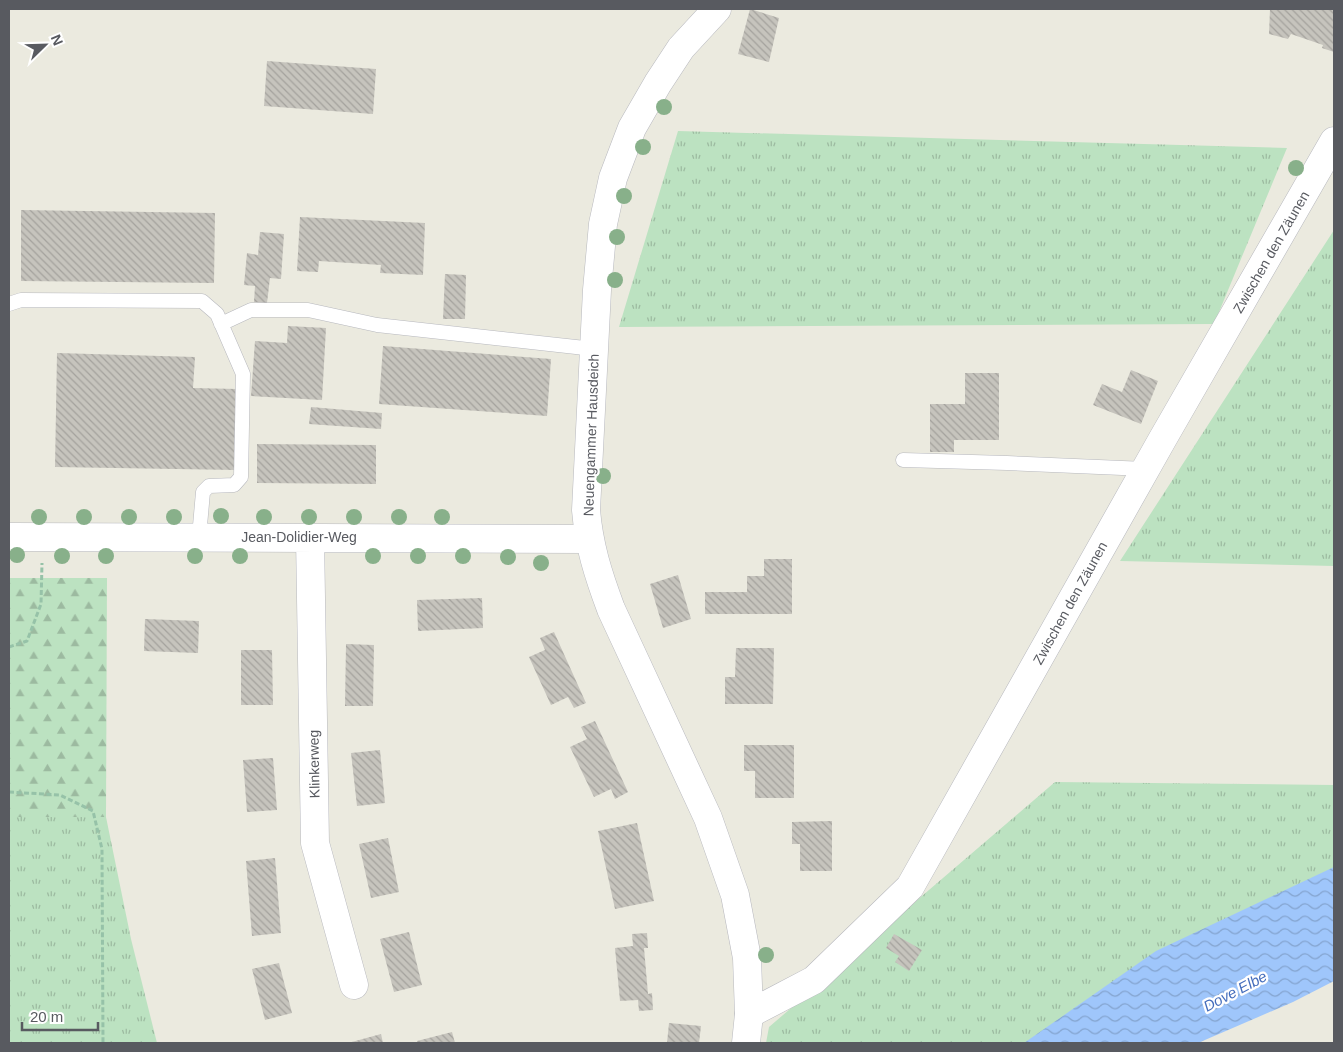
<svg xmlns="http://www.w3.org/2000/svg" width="1343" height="1052" font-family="Arial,sans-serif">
<defs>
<pattern id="grass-tufts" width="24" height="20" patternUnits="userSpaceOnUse" patternTransform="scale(1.25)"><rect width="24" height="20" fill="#bce2c1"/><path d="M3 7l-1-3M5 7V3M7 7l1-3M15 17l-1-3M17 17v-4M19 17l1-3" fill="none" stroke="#9cbaa0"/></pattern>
<pattern id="forest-firs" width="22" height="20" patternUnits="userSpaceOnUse" patternTransform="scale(1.25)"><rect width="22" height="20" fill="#bce2c1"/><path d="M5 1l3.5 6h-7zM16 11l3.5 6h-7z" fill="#9cbaa0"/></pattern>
<pattern id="water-waves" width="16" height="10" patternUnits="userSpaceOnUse" patternTransform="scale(1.25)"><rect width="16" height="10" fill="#9fc6fb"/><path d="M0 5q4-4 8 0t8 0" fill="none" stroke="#84a4cf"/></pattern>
<pattern id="building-back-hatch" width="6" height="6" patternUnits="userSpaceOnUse" patternTransform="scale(1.25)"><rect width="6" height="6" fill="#c6c4bd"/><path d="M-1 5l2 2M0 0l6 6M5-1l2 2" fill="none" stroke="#a4a29d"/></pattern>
</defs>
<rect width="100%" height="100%" fill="#ebeadf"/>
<path fill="url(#grass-tufts)" d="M678,131l609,17 -73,176 -595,3z
M1334,230v336l-214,-5z
M1055,782l279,3v83l-263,175h-305l3,-16z
M9,817h97l25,122 26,104h-148z"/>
<path fill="url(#forest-firs)" d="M9,578h98l-1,239h-97z"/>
<path fill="url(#water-waves)" d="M1334,867v114l-41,21 -95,41h-174l132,-92z"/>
<path fill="url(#building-back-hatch)" d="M750,9l29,9 -10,44 -31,-8z
M1270,9h64v43l-12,-4 1,-3 -32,-11 -3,5 -19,-5z
M267,61l109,8 -3,45 -109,-8z
M21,210l194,3 -1,70 -193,-2z
M300,217l125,6 -2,52 -43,-2 1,-8 -62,-4 -1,11 -21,-1z
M260,232l24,2 -3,45 -11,-1 -3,25 -13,-1 1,-16 -11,-1 3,-32 11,2z
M445,274l21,1 -1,44h-22z
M288,326l38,2 -4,72 -71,-4 4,-55 32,2z
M383,346l168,13 -4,57 -168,-12z
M57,353l138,4 -2,31 44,1 -1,81 -181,-3z
M1131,370l27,11 -17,43 -48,-19 9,-21 20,8z
M965,373h34v67h-45v12h-24v-48h35z
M311,407l71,6 -1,16 -72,-5z
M257,444l119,1v39l-119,-1z
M764,559h28v55h-87v-22h42v-16h17z
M678,575l13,44 -28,9 -13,-44z
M482,598l1,30 -65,3 -1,-31z
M145,619l54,2 -1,32 -54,-2z
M554,632l32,71 -12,5 -6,-11 -17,8 -22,-48 16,-7 -5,-12z
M346,644l28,1 -1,61h-28z
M736,648h38l-1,56h-48v-27h10z
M241,650h31l1,55h-32z
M595,721l33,71 -13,7 -4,-10 -17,8 -24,-50 17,-8 -6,-12z
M744,745h50v53h-39v-27h-11z
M380,750l5,53 -28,3 -6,-53z
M273,758l4,52 -30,2 -4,-52z
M832,821v50h-32v-27h-8v-22z
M637,823l17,78 -39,8 -17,-78z
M388,838l11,54 -28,6 -12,-54z
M275,858l6,75 -29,3 -6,-75z
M409,932l13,53 -28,7 -14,-53z
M647,933l1,15h-4l4,46 4,-1 1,17 -14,1 -1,-11 -18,1 -5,-53 18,-2 -1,-12z
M894,934l28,16 -13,21 -14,-9 4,-6 -13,-8z
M279,963l13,50 -27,7 -13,-51z
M669,1023l32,3 -2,17h-32z
M452,1032l3,11h-38v-2z
M381,1034l2,9h-35z"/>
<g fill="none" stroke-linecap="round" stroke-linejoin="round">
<g stroke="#b7b8be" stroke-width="15">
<path id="service" d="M9,304l12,-4 181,1 15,13 26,60 -2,103 -7,8 -25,1 -6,6 -4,45
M221,324l30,-14h57l69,15 217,24
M903,460l104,3 139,6"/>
</g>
<g stroke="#b7b8be" stroke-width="29">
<path id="minor" d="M9,537l580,2
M310,537l5,306 39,142
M749,1014l65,-34 96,-93 252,-447 172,-299"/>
</g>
<g stroke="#b7b8be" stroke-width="29">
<path id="tertiary" d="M717,9l-36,39 -23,35 -26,45 -19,50 -10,46 -6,66 -11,220c3,36 12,64 25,99l97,209 27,77 12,63 2,56 -3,29"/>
</g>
<path stroke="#96c2a8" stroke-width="3" stroke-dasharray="5 2.5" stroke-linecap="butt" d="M9,647l18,-6 14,-37 1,-41
M9,792l51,3 33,16 9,38 1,194"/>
<use href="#service" stroke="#fff" stroke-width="14"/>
<use href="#minor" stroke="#fff" stroke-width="28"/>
<use href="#tertiary" stroke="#fff" stroke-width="28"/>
</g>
<g fill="#88b08a">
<circle cx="664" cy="107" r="8"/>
<circle cx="643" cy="147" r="8"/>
<circle cx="1296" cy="168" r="8"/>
<circle cx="624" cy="196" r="8"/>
<circle cx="617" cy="237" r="8"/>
<circle cx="615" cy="280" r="8"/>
<circle cx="603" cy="476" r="8"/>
<circle cx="221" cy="516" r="8"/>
<circle cx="39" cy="517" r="8"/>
<circle cx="84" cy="517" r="8"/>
<circle cx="129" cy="517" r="8"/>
<circle cx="174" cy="517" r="8"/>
<circle cx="264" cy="517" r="8"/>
<circle cx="309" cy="517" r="8"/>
<circle cx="354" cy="517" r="8"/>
<circle cx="399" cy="517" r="8"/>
<circle cx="442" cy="517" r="8"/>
<circle cx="17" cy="555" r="8"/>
<circle cx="62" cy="556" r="8"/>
<circle cx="106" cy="556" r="8"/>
<circle cx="195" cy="556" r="8"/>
<circle cx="240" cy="556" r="8"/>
<circle cx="373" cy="556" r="8"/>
<circle cx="418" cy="556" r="8"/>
<circle cx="463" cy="556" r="8"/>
<circle cx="508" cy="557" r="8"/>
<circle cx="541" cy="563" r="8"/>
<circle cx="766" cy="955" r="8"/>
</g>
<g text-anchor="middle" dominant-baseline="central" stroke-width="4.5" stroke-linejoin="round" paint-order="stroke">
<g font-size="14" fill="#585a60" stroke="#fff">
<text transform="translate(1271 252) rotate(-60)">Zwischen den Zäunen</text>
<text transform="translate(591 435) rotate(-88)">Neuengammer Hausdeich</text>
<text x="299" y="537">Jean-Dolidier-Weg</text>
<text transform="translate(1070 603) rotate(-61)">Zwischen den Zäunen</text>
<text transform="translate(314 764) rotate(-91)">Klinkerweg</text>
</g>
<g font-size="15" font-style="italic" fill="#446dbc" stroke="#fff">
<text transform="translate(1235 991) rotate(-28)">Dove Elbe</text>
</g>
</g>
<rect width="1343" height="1052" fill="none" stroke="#585a60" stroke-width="20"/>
<g transform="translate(45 45) rotate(67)" stroke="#ffffff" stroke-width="4" paint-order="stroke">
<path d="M0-4L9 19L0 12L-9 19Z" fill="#585a60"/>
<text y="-8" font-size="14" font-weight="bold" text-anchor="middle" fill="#585a60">N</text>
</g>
<path d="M22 1022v8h76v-8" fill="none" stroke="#585a60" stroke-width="2.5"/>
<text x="30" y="1022" font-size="15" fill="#585a60" stroke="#ffffff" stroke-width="4" paint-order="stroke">20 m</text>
</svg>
